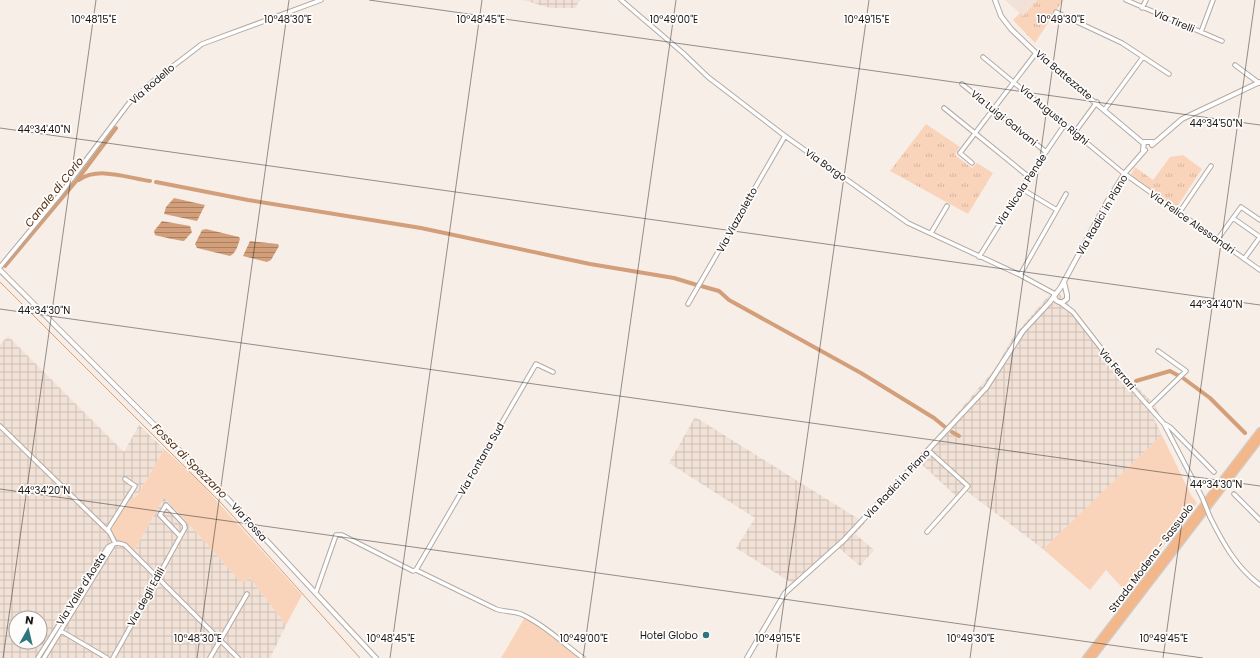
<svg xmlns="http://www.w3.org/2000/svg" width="1260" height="658" font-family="Poppins,sans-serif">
<defs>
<pattern id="industrial-grid" width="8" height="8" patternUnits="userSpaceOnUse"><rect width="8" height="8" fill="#f1e1d6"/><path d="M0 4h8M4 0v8" fill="none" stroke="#cec0b7"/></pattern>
<pattern id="park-tufts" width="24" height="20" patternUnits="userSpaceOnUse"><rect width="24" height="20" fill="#fad4ba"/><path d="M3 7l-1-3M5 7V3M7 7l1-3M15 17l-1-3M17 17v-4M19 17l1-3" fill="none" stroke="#d6b59f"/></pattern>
<pattern id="water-rules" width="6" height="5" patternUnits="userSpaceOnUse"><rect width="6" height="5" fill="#d39f7a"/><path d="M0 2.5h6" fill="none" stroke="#aa8163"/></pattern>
</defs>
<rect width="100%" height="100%" fill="#f8eee8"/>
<path fill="#f1e1d6" d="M1002,0h35l-14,16 -18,-16z"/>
<path fill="url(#industrial-grid)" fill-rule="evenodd" d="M523,0h57l-5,8h-25z
M1058,293l3,2 70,86 22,22 6,10 -5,6 8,16 -119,114 -78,-59 -9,6 -39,-36 78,-91 18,-32 36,-42z
M8,336l116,116 15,-27 25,24 -26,46 -11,8 -16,29 23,19 30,-54 78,86 8,-5 36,47 -16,33h-270v-313zM16,618h24v24h-24z
M695,417l170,106 -10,11 19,16 -14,16 -21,-18 -44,37 -59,-37 19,-30 -86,-55z"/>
<path fill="#fad4ba" d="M1162,435l29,60 6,8 -70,90 -21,-23 -16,20 -47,-41z
M164,449l32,29 106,117 -16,30 -36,-47 -8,5 -78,-86 -30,54 -24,-19 17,-29 11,-8z
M525,617l10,5 44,36h-78z"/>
<path fill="url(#park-tufts)" d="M1037,0h26l-28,43 -22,-23 7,-7 3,3z
M926,124l34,23 -5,8 17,13 5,-5 16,10 -25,41 -78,-43z
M1183,155l19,14 -26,39 -45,-33 4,-8 18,13 17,-23z"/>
<path fill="url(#water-rules)" d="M174,198l31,7 -8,16 -33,-7 2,-7z
M162,221l28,5 2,6 -8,9c-3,0 -27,-5 -29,-6l-1,-4z
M206,229l33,8 1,2c-2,6 -4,14 -10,17l-33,-8 -2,-4 7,-14z
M250,241l28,3 1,2 -8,14 -4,2 -24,-6z"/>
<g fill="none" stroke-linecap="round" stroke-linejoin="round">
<path stroke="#d39f7a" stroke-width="1" d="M0,282l223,223 137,153"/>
<path stroke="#d39f7a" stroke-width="4" d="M79,180c19,-14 49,-2 71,1
M156,182l92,18 173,28 169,36 84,14 23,7
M5,266l72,-86 39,-52
M701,286l18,5 10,9 132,73 73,45 11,9
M1183,378l27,20 35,35
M1136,381l34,-10 9,5
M952,432l7,4"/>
<g stroke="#b3aaa4" stroke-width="5.5">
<path id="minor" d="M621,0l62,53 25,24 77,59 123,87 112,52 35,19
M1126,0l96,41
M1142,8l4,-8
M1056,12l66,31 47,31
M1201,32l12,-32
M983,57l139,115 138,98
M1235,65l24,18
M962,84l84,68
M944,108l85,69
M1105,109l38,-52
M1075,132l22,-30
M972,163l-12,-10 76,-100
M1057,210l9,-16
M1179,213l32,-47
M1233,218l27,19
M931,233l16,-27
M1217,240l24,-33 19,13
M979,257l50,-80 36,-53
M1244,259l16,-22
M0,267l61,-74 68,-90 22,-20 51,-39 119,-44
M1020,275l37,-65 -35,-21
M1061,303l12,9 55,71 36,41 38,73
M688,304l97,-168
M1150,406l36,-35 -28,-20
M1165,424l5,3 44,45
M0,426l110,107
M1234,494l26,26
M1210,517c13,26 26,50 50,68
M927,532l41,-46 -39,-35
M115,543l-7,-14 27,-43 -10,-7
M416,570l80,39c8,3 17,2 25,5 22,10 42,29 62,44
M316,592l20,-57h6l71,36 3,-1 120,-206 17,8
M61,631l46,27
M38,658l70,-111c6,-4 10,-5 17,-2l113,113
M44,658l69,-113
M113,658l72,-130 -1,-4 -18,-19 -6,10 20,21
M210,658l37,-64"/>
</g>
<g stroke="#b3aaa4" stroke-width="6">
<path id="tertiary" d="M995,0l6,16 10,13 25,24 107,90
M1152,145l30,-26 78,-37
M1143,150l1,-8h9
M0,270l228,229 148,159
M1054,295c0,5 4,8 9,7l4,-3v-4l-3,-13
M747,658l38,-65 59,-53 142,-152 37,-57 26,-28 12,-16 46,-85 17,-28 21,-24"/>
</g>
<g stroke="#d1d0d0" stroke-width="8">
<path id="trunk" d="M1086,658l174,-227
M1092,658l168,-219"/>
</g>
<use href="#minor" stroke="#fff" stroke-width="3.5"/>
<use href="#tertiary" stroke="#fff" stroke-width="4"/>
<use href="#trunk" stroke="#f2b88c" stroke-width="5.5"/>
<g stroke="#b3aaa4" stroke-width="5.5" stroke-linecap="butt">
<path id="minor-bridge" d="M1202,497l8,20"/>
</g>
<use href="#minor-bridge" stroke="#fff" stroke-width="3.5"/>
</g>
<path fill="none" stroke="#191614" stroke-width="1" stroke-opacity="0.45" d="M369,0l891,125M0,128l1260,177M0,309l1260,177M0,489l1203,169M3,658l93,-658M197,658l92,-658M390,658l92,-658M583,658l93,-658M776,658l93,-658M970,658l92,-658M1163,658l92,-658"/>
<circle fill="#2e767f" stroke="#fffdfc" stroke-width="1.5" cx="706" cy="635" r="4"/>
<g text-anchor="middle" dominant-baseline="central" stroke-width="3.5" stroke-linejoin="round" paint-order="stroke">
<g font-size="10" fill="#191614" stroke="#fffdfc">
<text transform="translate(1174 21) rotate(23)">Via Tirelli</text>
<text transform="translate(1064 75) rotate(40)">Via Battezzate</text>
<text transform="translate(152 84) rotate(-41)">Via Rodello</text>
<text transform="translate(1054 115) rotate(40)">Via Augusto Righi</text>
<text transform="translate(1004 118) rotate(39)">Via Luigi Galvani</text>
<text transform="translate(826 165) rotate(35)">Via Borgo</text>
<text transform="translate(1021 190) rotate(-57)">Via Nicola Pende</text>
<text transform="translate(1102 215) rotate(-60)">Via Radici in Piano</text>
<text transform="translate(737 220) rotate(-61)">Via Viazzoletto</text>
<text transform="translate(1192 222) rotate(35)">Via Felice Alessandri</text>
<text transform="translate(1117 369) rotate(50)">Via Ferrari</text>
<text transform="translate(481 459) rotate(-60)">Via Fontana Sud</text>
<text transform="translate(897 484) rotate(-47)">Via Radici in Piano</text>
<text transform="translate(249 522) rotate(48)">Via Fossa</text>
<text transform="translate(1151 558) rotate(-53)">Strada Modena - Sassuolo</text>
<text transform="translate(81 589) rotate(-58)">Via Valle d'Aosta</text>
<text transform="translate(146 597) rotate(-61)">Via degli Edili</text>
</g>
<g font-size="10" fill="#191614" stroke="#fffdfc" text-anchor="end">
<text x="698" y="635">Hotel Globo</text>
</g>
<g font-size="11" font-style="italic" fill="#512e11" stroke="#fffdfc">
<text transform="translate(54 192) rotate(-51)">Canale di Corlo</text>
<text transform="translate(190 461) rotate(45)">Fossa di Spezzano</text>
</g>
</g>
<g font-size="10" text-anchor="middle" fill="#191614" stroke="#fffdfc" stroke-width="3.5" stroke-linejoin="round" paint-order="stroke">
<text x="94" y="23">10°48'15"E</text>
<text x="288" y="23">10°48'30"E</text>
<text x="481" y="23">10°48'45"E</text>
<text x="674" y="23">10°49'00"E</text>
<text x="867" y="23">10°49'15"E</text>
<text x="1061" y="23">10°49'30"E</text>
<text x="1216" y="127">44°34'50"N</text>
<text x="44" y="133">44°34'40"N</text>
<text x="1216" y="308">44°34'40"N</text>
<text x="44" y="314">44°34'30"N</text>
<text x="1216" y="488">44°34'30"N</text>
<text x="44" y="494">44°34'20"N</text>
<text x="198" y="642">10°48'30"E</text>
<text x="391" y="642">10°48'45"E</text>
<text x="584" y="642">10°49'00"E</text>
<text x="778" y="642">10°49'15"E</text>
<text x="971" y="642">10°49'30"E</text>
<text x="1164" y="642">10°49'45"E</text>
</g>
<g transform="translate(28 630) rotate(8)"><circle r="19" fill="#fffdfc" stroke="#a3a19f"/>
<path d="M0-3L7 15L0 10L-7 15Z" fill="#2e767f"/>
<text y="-6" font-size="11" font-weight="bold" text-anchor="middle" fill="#191614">N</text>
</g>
</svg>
